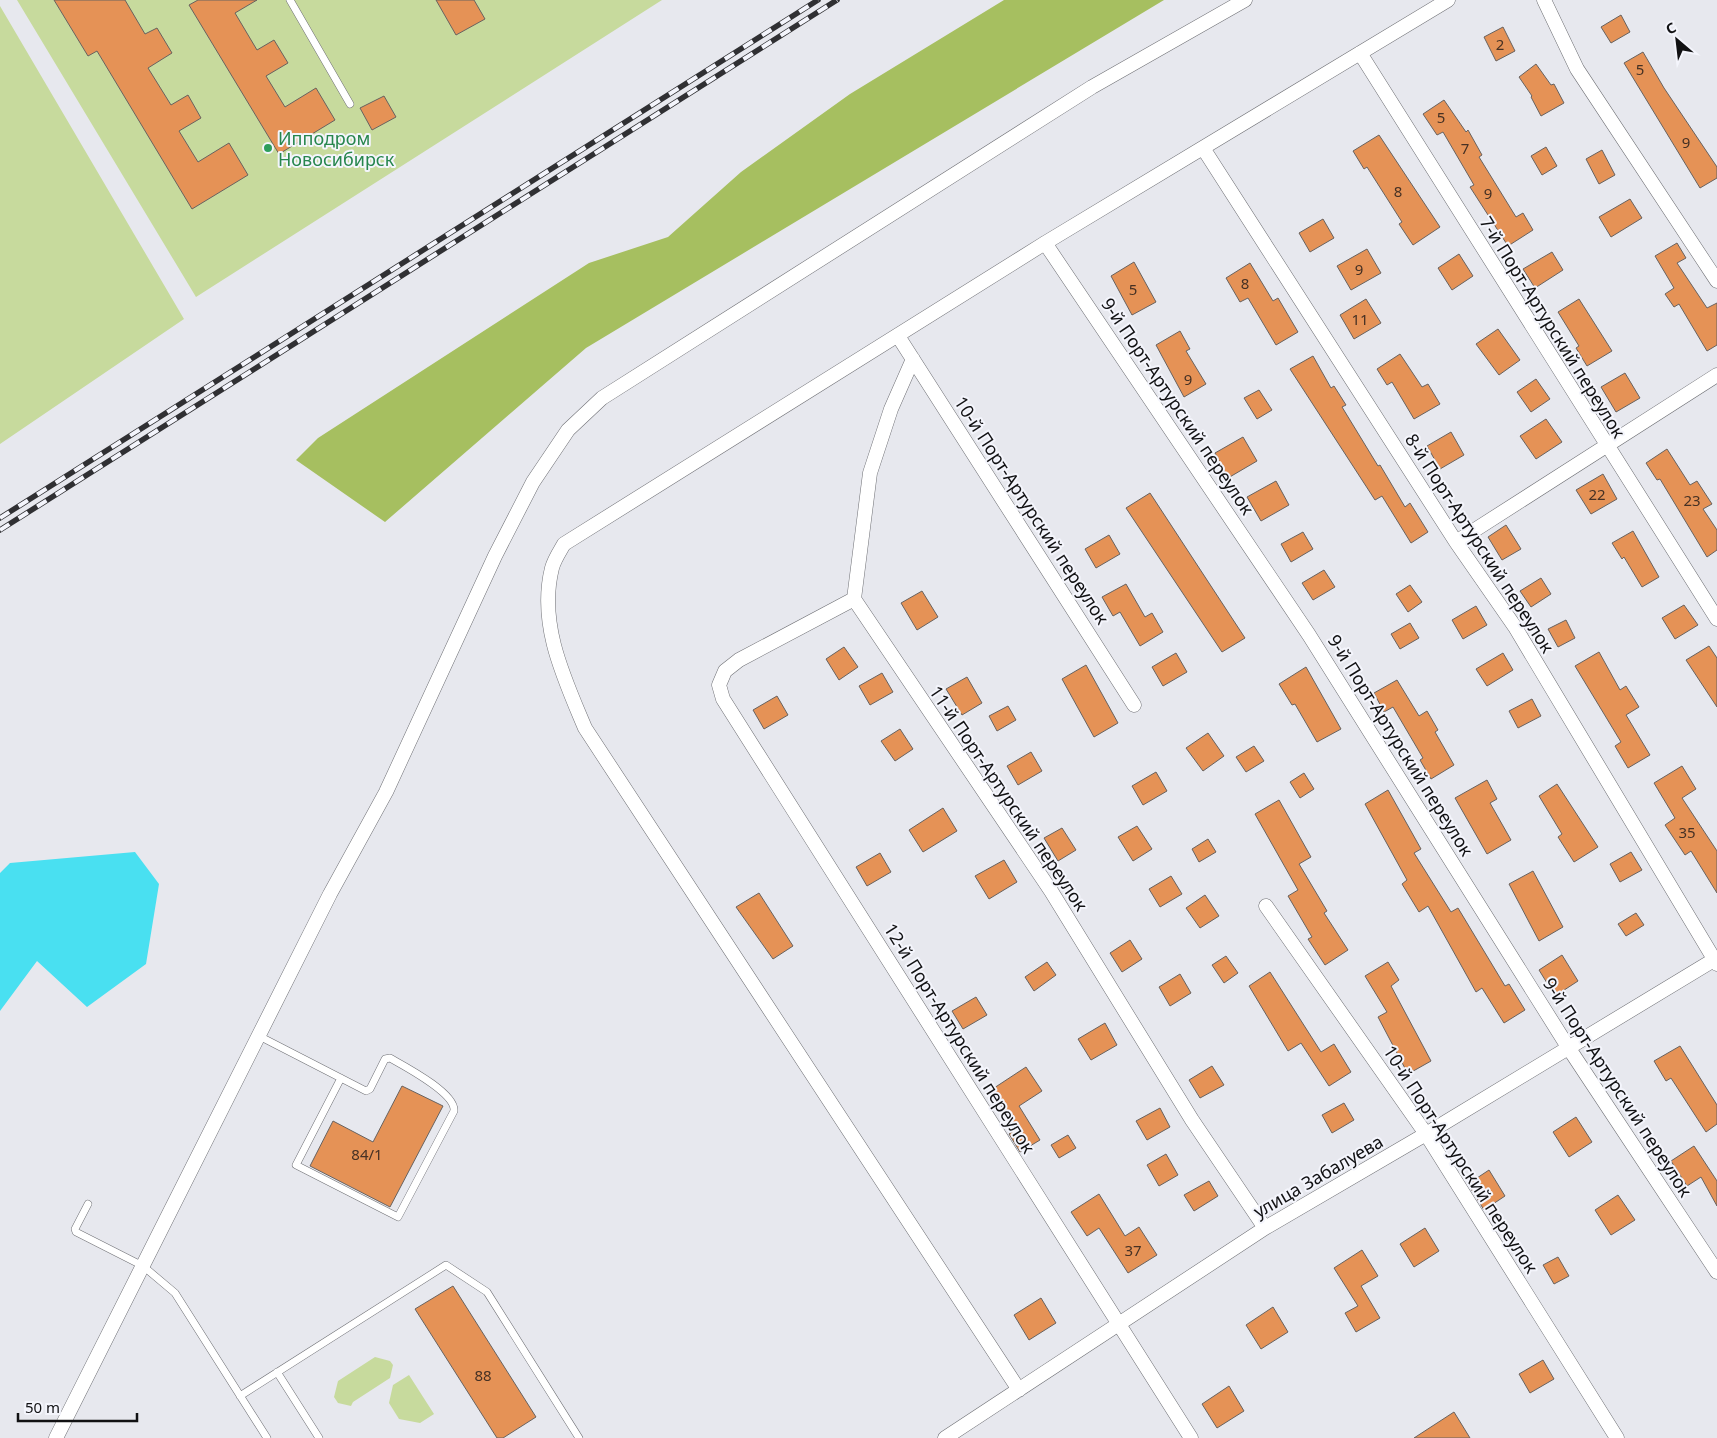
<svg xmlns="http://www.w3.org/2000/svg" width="1717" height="1438" font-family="'Noto Sans',sans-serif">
<rect width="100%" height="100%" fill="#e7e8ee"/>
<path fill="#c7da9d" d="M17,0h645l-466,297z
M0,6l184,313 -184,125z
M375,1357l15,4 3,4 -3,13 -37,24 -2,4 -13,-3 -4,-6 4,-16z
M409,1375l25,39 -14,9 -21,-4 -10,-16 4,-18z"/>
<path fill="#a6bf60" d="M1004,0h160l-578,348 -201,174 -89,-62 22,-22 271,-175 79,-26 73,-65 109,-78z"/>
<path fill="#49e0f1" d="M135,852l24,32 -13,80 -59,43 -50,-46 -37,50v-138l10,-10z"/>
<path fill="#e59256" stroke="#68625f" d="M54,0h71l20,34 12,-6 15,25 -24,15 23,37 17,-10 13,23 -22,13 19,31 31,-19 19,32 -56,34 -95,-158 -9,5z
M198,0h59l-22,13 22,37 17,-10 14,23 -22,13 19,31 31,-19 19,32 -56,34 -90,-149z
M436,0h38l11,19 -29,16z
M1621,15l9,17 -19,11 -10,-16z
M1503,27l12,24 -19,10 -12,-24z
M1643,52l21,36 53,79v11l-17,10 -76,-125z
M1536,64l15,21 3,-1 10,19 -23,13 -10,-19 1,-1 -13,-19z
M384,96l12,21 -24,13 -12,-22z
M1444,100l22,32 2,-2 14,25 -3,2 37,60 7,-4 10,17 -25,16 -38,-59 4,-2 -31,-53 -6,3 -14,-21z
M1379,135l61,92 -27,18 -14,-21 3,-2 -35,-55 -3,2 -11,-18z
M1546,147l11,19 -15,9 -11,-19z
M1602,150l13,25 -16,9 -13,-25z
M1630,199l12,19 -31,19 -12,-20z
M1323,219l11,19 -24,14 -11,-19z
M1677,243l9,15 -9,5 30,45 10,-5v42l-10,6 -28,-47 -5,3 -9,-13 9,-6 -19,-32z
M1367,249l14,24 -30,17 -14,-24z
M1552,252l11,18 -28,18 -12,-19z
M1459,254l14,22 -21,14 -14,-22z
M1134,262l22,40 -24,13 -21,-39z
M1250,263l23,38 5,-3 20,34 -22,13 -28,-47 -8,4 -14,-24z
M1366,299l15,24 -27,16 -14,-24z
M1579,299l33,52 -25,15 -11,-18 3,-2 -21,-34z
M1498,329l22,31 -21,15 -23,-31z
M1180,331l10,18 -4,2 20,33 -22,13 -28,-52z
M1400,354l22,33 6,-3 12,20 -26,15 -22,-37 -5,3 -10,-16z
M1313,356l18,32 3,-2 12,19 -4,2 36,59 2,-1 25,42 5,-4 18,29 -17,11 -29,-47 -7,4 -85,-131z
M1625,373l15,25 -24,14 -15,-25z
M1536,379l14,20 -19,13 -14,-20z
M1259,390l13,20 -15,9 -13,-21z
M1546,419l16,23 -26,17 -16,-23z
M1451,432l13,23 -24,14 -13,-23z
M1243,437l14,24 -29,17 -13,-25z
M1667,449l23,36 7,-4 15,23 -9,5 14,21v20l-10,7 -47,-78 -3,1 -11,-17z
M1603,474l14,25 -26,15 -15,-24z
M1276,481l13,24 -28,16 -14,-24z
M1150,493l95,145 -23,14 -96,-144z
M1506,525l15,24 -19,11 -14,-23z
M1633,531l26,46 -17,10 -18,-30 -2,2 -10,-16z
M1303,532l10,17 -22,13 -10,-18z
M1109,535l11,19 -24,14 -11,-19z
M1324,570l11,17 -22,13 -11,-17z
M1541,578l10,16 -20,13 -11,-16z
M1126,584l19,33 7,-4 11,19 -23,14 -20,-34 -7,4 -11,-19z
M1410,585l12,17 -14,10 -12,-18z
M922,591l16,26 -21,13 -16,-27z
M1684,605l14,20 -23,14 -13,-21z
M1476,606l11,19 -24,14 -11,-19z
M1566,620l9,18 -17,9 -10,-18z
M1410,623l9,15 -19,11 -9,-15z
M1709,646l8,12v49l-31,-47z
M844,647l14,20 -19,13 -13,-21z
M1599,652l21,38 6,-4 13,21 -13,8 24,40 -22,13 -13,-22 6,-4 -46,-76z
M1176,653l11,19 -24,14 -11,-19z
M1503,653l10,17 -26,16 -11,-17z
M1086,665l32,58 -24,14 -32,-58z
M1306,667l35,62 -24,13 -22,-38 -3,1 -13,-21z
M882,673l11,19 -23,13 -11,-19z
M967,677l15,26 -20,12 -16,-26z
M1397,680l22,36 8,-5 11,19 -3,2 19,33 -23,14 -11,-19 3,-2 -30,-51 -9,5 -10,-19z
M777,696l11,19 -24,14 -11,-19z
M1532,699l9,17 -23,12 -9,-17z
M1008,706l8,14 -19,11 -8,-15z
M900,729l13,20 -18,12 -14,-20z
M1208,733l16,23 -21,15 -17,-23z
M1254,746l10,15 -18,11 -10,-15z
M1031,752l11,19 -24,14 -11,-19z
M1682,766l14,23 -14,9 35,53v42l-26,-42 -6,4 -20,-30 10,-7 -21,-35z
M1156,772l11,19 -24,14 -11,-19z
M1304,773l10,16 -14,9 -10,-16z
M1487,780l10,19 -7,4 21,37 -24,14 -32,-56z
M1557,784l41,63 -24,15 -16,-25 4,-3 -23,-38z
M1388,790l33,59 -7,4 37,59 7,-4 47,78 4,-2 16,26 -21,13 -22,-35 -6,4 -48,-86 -9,6 -17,-28 5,-4 -42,-76z
M1279,800l32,57 -12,7 28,47 -3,2 24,37 -23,15 -17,-26 4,-2 -24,-41 10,-6 -43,-76z
M943,808l14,23 -34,21 -14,-22z
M1137,826l15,23 -19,12 -15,-24z
M1062,828l14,22 -18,11 -14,-23z
M1208,839l8,13 -17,10 -7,-13z
M1631,852l11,18 -22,12 -10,-18z
M880,853l11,19 -24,14 -11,-19z
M1004,860l13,22 -28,17 -14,-23z
M1533,871l30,56 -24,14 -30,-57z
M1171,876l11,18 -22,13 -11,-18z
M759,893l34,53 -20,13 -37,-52z
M1205,895l14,21 -19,12 -14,-20z
M1636,913l8,12 -18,11 -8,-12z
M1130,940l12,19 -20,13 -12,-19z
M1562,955l16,26 -23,15 -16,-26z
M1226,956l12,17 -14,10 -12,-18z
M1047,962l9,13 -22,16 -9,-14z
M1388,962l11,18 -8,6 40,75 -23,13 -30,-57 9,-5 -22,-36z
M1270,972l51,80 13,-8 17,28 -22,14 -28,-43 -13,8 -39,-65z
M1180,974l11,19 -21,13 -11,-19z
M976,997l11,18 -24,14 -11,-18z
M1105,1023l12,22 -26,15 -13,-21z
M1680,1046l37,59v19l-11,8 -35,-54 -5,3 -12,-20z
M1212,1066l12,19 -24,13 -11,-18z
M1026,1067l16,24 -23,15 21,34 -20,12 -11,-18 7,-5 -25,-39z
M402,1086l41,20 -53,101 -80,-41 23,-45 40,21z
M1344,1103l10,17 -22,13 -10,-18z
M1160,1108l10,19 -23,13 -11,-19z
M1576,1117l16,25 -23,15 -16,-25z
M1068,1135l8,13 -17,10 -8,-13z
M1694,1146l23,35v25l-16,-29 -14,9 -16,-25z
M1166,1154l12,21 -19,11 -12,-21z
M1489,1170l16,26 -21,14 -16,-26z
M1209,1181l9,15 -24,15 -10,-16z
M1099,1194l26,42 14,-9 18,28 -29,18 -29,-45 -12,8 -16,-24z
M1618,1195l17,25 -24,15 -16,-25z
M1425,1228l14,23 -25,16 -14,-23z
M1362,1250l16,26 -17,10 19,32 -24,14 -11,-19 13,-7 -24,-38z
M1558,1257l11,19 -15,8 -11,-19z
M453,1286l83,131 -33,21h-6l-82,-129z
M1041,1298l15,25 -27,17 -15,-25z
M1273,1307l15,25 -27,17 -15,-24z
M1543,1360l11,19 -24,14 -11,-19z
M1229,1386l15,25 -27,17 -15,-24z
M1454,1412l16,26h-56z"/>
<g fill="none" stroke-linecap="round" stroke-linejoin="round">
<g stroke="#6e6f74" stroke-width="8">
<path id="service" d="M290,0l60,104
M259,1036l107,55 4,-2 15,-30 5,-1c14,8 66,35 64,53l-56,106 -102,-52 45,-87
M88,1204l-13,25 1,3 67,34 32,27 92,145
M277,1372l42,66
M240,1396l206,-131 41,27 92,146"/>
</g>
<g stroke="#6e6f74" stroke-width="15">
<path id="minor" d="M1544,0l33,69 140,212
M1360,53l357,566
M1203,148l253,394 59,85 202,337
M1045,243l264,392 259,412 149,225
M898,336l236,369
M913,359l-22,50 -21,64 -16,126 197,292 141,229 73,108
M1456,542l261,-167
M854,599l-115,61 -14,11 -6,14 4,14 468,739
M1266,906l160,228 191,304
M1019,1390l-434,-662c-21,-50 -47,-104 -33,-160 2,-8 8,-17 12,-24l481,-301 403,-243
M56,1438l274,-544 56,-102 109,-236 38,-74 35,-52 34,-32 490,-311 153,-87
M945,1438l320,-210 161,-94 291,-176"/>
</g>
<use href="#service" stroke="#fff" stroke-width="7"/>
<use href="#minor" stroke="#fff" stroke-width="14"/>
<g stroke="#303033" stroke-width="5.5">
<path id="rail" d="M0,518l818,-518
M0,530l837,-530"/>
</g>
<use href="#rail" stroke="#f4f5fc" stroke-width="4" stroke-dasharray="11" stroke-linecap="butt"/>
</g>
<circle fill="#2e9e5b" stroke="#f4f5fc" stroke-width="2" cx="268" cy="148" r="5"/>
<g text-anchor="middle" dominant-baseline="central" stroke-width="4" stroke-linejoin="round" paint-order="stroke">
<g font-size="15" fill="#463124">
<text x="1500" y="44">2</text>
<text x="1640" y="69">5</text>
<text x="1441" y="117">5</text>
<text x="1686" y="142">9</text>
<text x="1465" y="148">7</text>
<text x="1398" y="191">8</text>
<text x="1488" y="193">9</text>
<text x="1359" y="269">9</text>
<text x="1245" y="283">8</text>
<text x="1133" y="289">5</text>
<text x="1360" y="319">11</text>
<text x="1188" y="379">9</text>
<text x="1597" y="494">22</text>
<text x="1692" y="500">23</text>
<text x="1687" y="832">35</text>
<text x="367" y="1154">84/1</text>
<text x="1133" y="1250">37</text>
<text x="483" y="1375">88</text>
</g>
<g font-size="18" fill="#27864d" stroke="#f4f5fc" text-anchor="start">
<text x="278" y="138">Ипподром<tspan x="278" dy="21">Новосибирск</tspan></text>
</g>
<g font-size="18" fill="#111113" stroke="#f4f5fc">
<text transform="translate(1553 327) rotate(58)">7-й Порт-Артурский переулок</text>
<text transform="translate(1178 406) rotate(56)">9-й Порт-Артурский переулок</text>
<text transform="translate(1032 510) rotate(57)">10-й Порт-Артурский переулок</text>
<text transform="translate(1480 543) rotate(57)">8-й Порт-Артурский переулок</text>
<text transform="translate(1401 745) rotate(58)">9-й Порт-Артурский переулок</text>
<text transform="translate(1009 798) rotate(56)">11-й Порт-Артурский переулок</text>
<text transform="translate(960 1038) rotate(58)">12-й Порт-Артурский переулок</text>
<text transform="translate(1618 1087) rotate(57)">9-й Порт-Артурский переулок</text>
<text transform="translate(1461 1159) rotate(57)">10-й Порт-Артурский переулок</text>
<text transform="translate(1318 1176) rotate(-30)">улица Забалуева</text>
</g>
</g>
<g transform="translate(1677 40) rotate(332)" stroke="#f4f5fc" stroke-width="4" paint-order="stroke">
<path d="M0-4L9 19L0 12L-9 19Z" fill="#111113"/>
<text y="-8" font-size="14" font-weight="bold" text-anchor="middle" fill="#111113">С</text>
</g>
<path d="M18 1413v8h119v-8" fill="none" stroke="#111113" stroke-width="2.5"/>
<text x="25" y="1413" font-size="15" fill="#111113" stroke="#f4f5fc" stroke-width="4" paint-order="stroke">50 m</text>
</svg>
